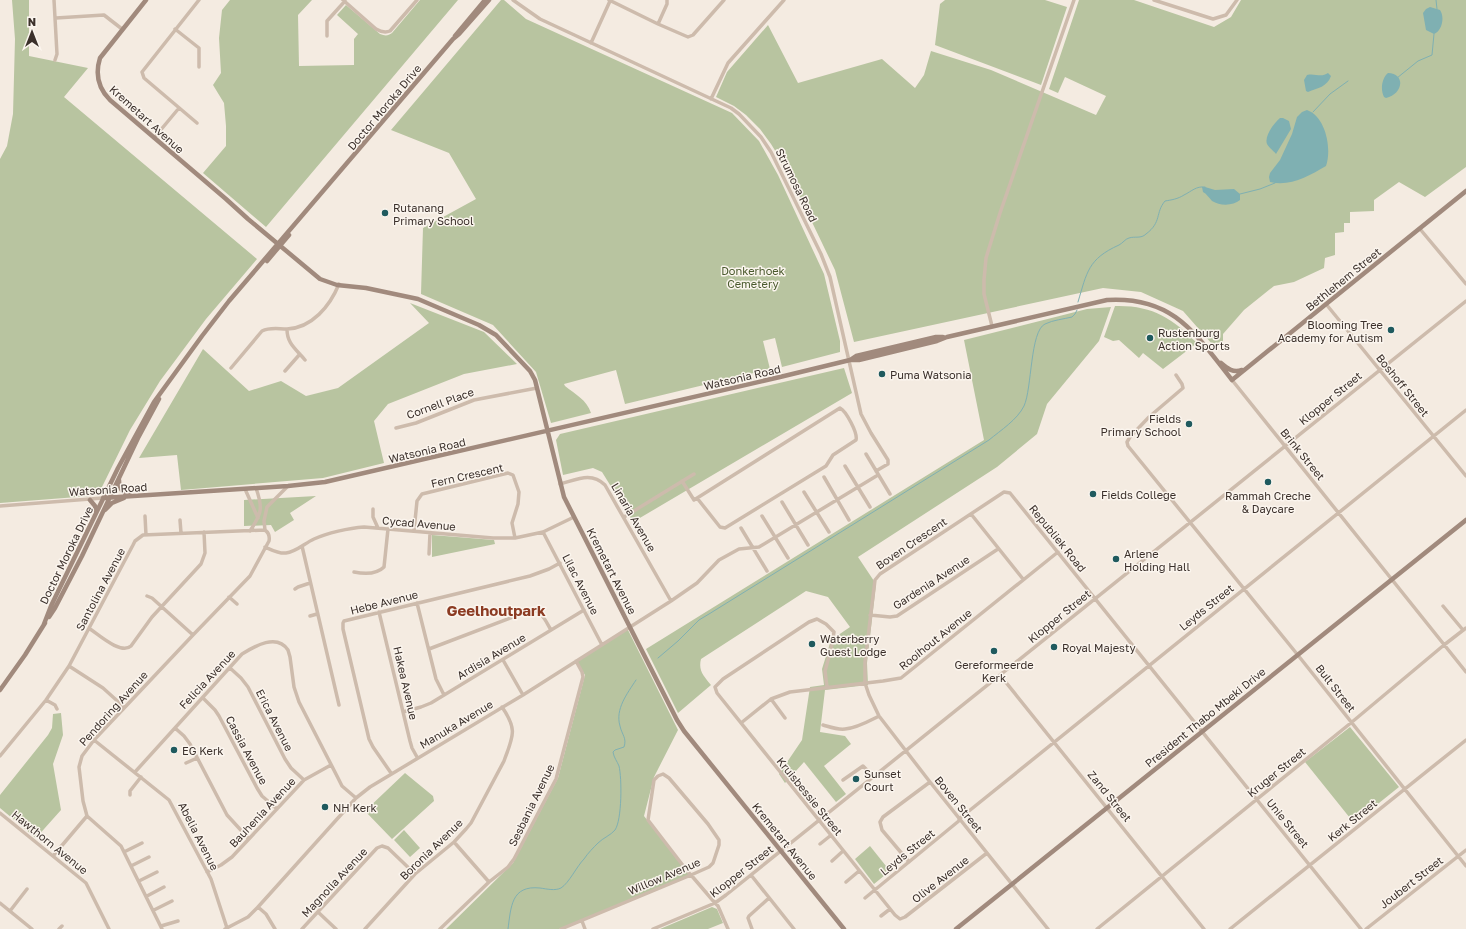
<svg xmlns="http://www.w3.org/2000/svg" width="1466" height="929" font-family="'Golos Text',sans-serif">
<rect width="100%" height="100%" fill="#f4ebe1"/>
<path fill="#b8c4a0" d="M12,0h17v56l59,12 -24,29 193,162 -51,60 -46,62 -30,49 -28,57 -12,9 -90,7v-344l7,-13 6,-32 2,-75z
M230,0h82l-14,15 1,51 55,-1v-26l4,-5 -21,-19 9,-10 34,29c5,2 8,2 12,-1l28,-33h38l-192,227 -63,-54 23,-27v-20l-2,-23 -11,-18 8,-12 -2,-35 3,-28z
M501,0h3l22,19 206,94 27,28 19,34 46,99 16,67v11l-58,15 -7,-29 -12,3 7,28 -145,35 -9,-34 -52,14 1,2c10,8 22,14 26,27l-40,10 -15,-51 -43,-47 -72,-31 2,-66 53,-29 -27,-46 -58,-23z
M945,0h100l22,7 -26,78 -106,-40 5,-41z
M1079,0h55l80,27 17,-10 10,-17h225v167l-41,30 -26,-15 -25,18v11l-24,1v11h-6v9l-9,1v22l-10,3 -1,10 -30,14 -20,4 -30,24 -21,24v9l-11,1 -29,-33 -42,-19 -38,-4 -249,54 -19,-72 -48,-100 -16,-26 -11,-15 -14,-14 -12,-9 -18,-9 11,-25 41,-47 30,58 84,-24 33,29 9,-13 7,-24 60,19 105,45 10,-19 -41,-19 -7,16 -9,-4z
M410,303l74,29 33,32 -53,10 -76,30 -14,17 10,42 -61,15 -142,12 -4,-35 -38,3 64,-109 46,42 32,-10 25,15 32,-8 91,-65z
M1115,306c37,-1 57,12 82,37l-34,26 -20,-16 -4,5 -20,-18 -6,1 -9,-4z
M1111,307l-12,34 -52,63 -10,30 -40,33 -139,90 18,27 -9,79 1,22 -43,5 -5,42 25,4 6,8 -27,22 22,28 -10,8 -32,-40 -19,21 -6,-9 23,-34 8,-53 14,-2 -2,-16 9,-29 19,-13 -22,-30 -22,-6 -105,68c-3,12 3,17 10,26l-33,28 -32,-64 338,-209 -20,-100 123,-31z
M844,368l8,25 -219,129 -31,-50 -9,-4 -30,7 -7,-35 4,-6z
M316,496l-26,17 4,7 -19,12 -4,-7 -27,1v-26z
M432,535l62,5 1,4 -63,13z
M627,628l51,102 -24,47 -10,39 47,59 -132,54h-113l67,-66 45,-85 27,-103 -9,-14z
M61,713l2,22 -10,29 8,46 -25,28 -36,-30v-13l48,-60 4,-7 1,-14z
M1350,727l49,60 -45,36 -49,-61z
M405,773l28,23 1,5 -42,38 -27,-28z
M404,830l16,18 -10,9 -16,-17z
M870,846l20,25 -16,13 -19,-25z
M712,907l5,2 6,14 -15,6h-48z"/>
<path fill="#7fb0b2" d="M1430,7l10,3c5,7 2,21 -6,24l-8,-4 -3,-17 3,-4z
M1328,73l3,3c-4,11 -13,12 -23,16l-2,-1 -2,-11 3,-5c8,-2 14,3 21,-2z
M1388,73c19,1 14,22 -2,25l-2,-1c-4,-8 -2,-19 4,-24z
M1307,110c19,7 25,39 19,56 -17,10 -36,21 -56,16l-1,-5 1,-4 10,-13 12,-26 5,-17 5,-5z
M1280,118h3l6,3 2,8 -15,25c-2,-3 -7,-6 -9,-10 -3,-8 7,-21 13,-26z
M1202,187h3l10,3 19,-1 6,5v6c-7,6 -20,6 -28,1 -3,-3 -5,-7 -9,-9z"/>
<g fill="none" stroke-linecap="round" stroke-linejoin="round">
<path stroke="#7fb0b2" stroke-width="1" d="M1436,0l1,9
M1397,78l21,-17 14,-6 2,-21
M1313,112l17,-18 18,-13
M1240,194l20,-5 15,-6
M1078,302c9,-30 10,-43 41,-57 4,-2 6,-6 10,-7 6,-2 12,1 17,-4 16,-12 9,-21 19,-33 6,-1 13,-2 19,-6 8,-4 12,-9 21,-8
M658,658l20,-17 21,-21 10,-6 280,-174c12,-10 28,-20 35,-34 8,-17 6,-75 21,-82 8,-4 19,-5 27,-7l3,-3 2,-4
M508,929c3,-22 3,-44 32,-41 7,1 15,3 21,0 8,-5 16,-22 23,-29 4,-6 9,-11 14,-16 5,-5 13,-8 17,-13 7,-10 7,-52 4,-64 -2,-5 -5,-8 -6,-14l2,-2 9,-3c3,-9 -2,-12 -4,-21 -5,-17 7,-32 16,-46"/>
<path stroke="#cdbbac" stroke-width="3.5" d="M54,0l3,54 -2,6
M343,0l33,29c5,3 9,4 14,2l27,-31
M513,0l27,19 191,89 8,6 22,23 10,15 50,102 9,23 31,137 10,19 17,27v4l-12,7
M609,0l49,24 30,13 5,-2 31,-35
M1154,0l59,19 13,-4 11,-15
M56,18l48,-3 18,14
M658,24l9,-20v-4
M175,29l24,19v19
M327,36v-15l18,-20
M591,43l19,-42
M711,99l17,-36 56,-63
M197,123l-53,-45 -2,-6 57,-72
M154,138l25,-30
M1420,229l46,55
M1326,304l140,172
M992,326l-8,-32v-14l2,-22 14,-45 74,-213
M287,329c0,15 9,20 18,31
M231,368l31,-37c8,-4 16,-2 25,-2 25,-1 43,-23 52,-45
M285,371l15,-17
M1176,375l6,9 1,4 -34,29 -19,20 -3,5 1,4 169,208 169,212
M1232,380l234,292
M396,428l20,-5 58,-23 63,-12
M866,454l24,40
M845,466l25,41
M824,477l25,43
M682,481l12,19 146,-92c6,3 18,25 16,32l-23,15 -7,11 -101,62 -5,-1 -23,-29
M560,484c16,-4 31,-13 45,1l66,116
M245,489l13,29
M804,492l25,40
M782,502l26,43
M0,506l103,-8
M373,509v8l5,11
M971,514l52,65
M145,516l1,19
M762,516l26,42
M624,517l70,-43
M180,520l1,13
M741,528l26,43
M265,530l-1,-9 3,-14 21,-21
M250,531c12,-18 13,-23 6,-43
M414,531l3,-30 5,-7 86,-21 5,2 6,17 -1,12 -6,19 3,15
M543,532l59,113
M302,546l37,159
M265,547c7,3 14,7 21,6 10,-1 19,-10 28,-14 13,-6 35,-11 50,-12l129,11h22l28,-6 31,-15
M429,554l1,-21
M354,572c10,2 23,2 30,-5l4,-38
M295,589l3,-2 12,-4
M147,596l5,2 41,37
M229,597l8,7
M417,603l19,76 8,16
M1443,606l20,24
M379,612l31,129 2,7 5,9
M870,615l20,2 7,-1 101,-67
M310,616l7,-2
M90,629c9,6 31,26 41,17l21,-29 49,-53 4,-11 -1,-21
M429,649l102,-39c11,0 15,12 20,20
M503,660l20,35
M69,666l34,22 21,19
M230,668l11,10 7,9 37,72 6,9 13,12
M1000,675l204,254
M827,687l-2,-16 6,-22 3,-17 -8,-8 -9,-5 -8,3 -86,57 -8,8 2,6 178,222 5,4 5,-2 82,-64
M203,698l12,12 4,6 38,72 5,8 15,13
M771,699l14,19
M46,700l9,5 2,4
M403,712l18,-5 10,-4 153,-93
M741,723l30,-24 19,-7 93,-11 18,-3 157,-126
M823,725c7,2 15,5 22,4 12,-1 24,-8 34,-13
M175,728l9,8 6,8 37,71 22,24
M94,740l75,60 42,79 16,49
M0,756l46,-56 23,-34 64,-121 2,-4 8,-6 122,-5c4,3 5,6 4,11l-19,35 -57,59 -99,105 -12,16 -3,11 4,34 4,15 34,30 41,83
M186,763l11,-5
M135,772l107,-118c13,-8 35,-21 46,-4l2,7 4,30 5,15 39,76 4,8 14,12
M391,773l-18,-26 -4,-8 -26,-110v-6l1,-2 186,-45 19,-7 11,-6
M843,780l20,-14 11,11
M130,795v-4l11,-14
M0,813l86,70 23,46
M959,819l507,-409
M454,842l35,40
M820,844l10,-8
M124,852l18,-9
M53,856l34,-40
M832,861l11,-10
M909,862l-27,-32 -2,-8 3,-5 47,-35
M131,866l18,-9
M207,872l14,-7 11,-8 72,-77 27,-15
M751,875l43,54
M139,881l18,-9
M846,882l13,-11
M147,896l17,-9
M865,898l95,-78
M0,903l32,26
M258,907l8,7 9,15
M154,910l18,-9
M10,911l17,-22
M318,912l18,17
M881,916l9,-7
M582,921l3,8
M161,926l17,-5
M59,929l3,-3
M225,929l23,-12 10,-10 98,-109 14,-11 153,-92 148,-94 26,-18 22,-23 20,-11 20,-2 119,-72
M302,929l75,-81 5,-2 6,2 27,26
M365,929l50,-55 39,-32 12,-13 5,-6 33,-62c9,-25 14,-31 -2,-54
M440,929l49,-47 19,-15 6,-8 42,-80 27,-102 -1,-5 -6,-11
M561,929l130,-54 18,-8 4,-4 6,-18v-5l-11,-16 -39,-46 -6,-4 -5,2 -4,4 -6,40 40,52 3,3 24,28 3,3 10,23
M653,929l62,-26 11,-8 740,-594
M752,929l-4,-11 1,-2 20,-18
M1048,929l-118,-147 -51,-66 -10,-21 -4,-12v-21l10,-82 5,-6 124,-82 6,1 351,436
M1097,929l255,-207 92,-77 22,-17
M1230,929l236,-189
M1366,929l100,-79"/>
<path stroke="#a18a7d" stroke-width="4.5" d="M146,0l-46,58c-5,16 -2,30 10,42l116,99 22,20 72,60 17,6 29,3 52,11 61,26 17,10 34,36 5,9 29,117 113,223 7,11 160,198
M455,36l30,-36
M267,261l22,-26
M850,360l6,-4 80,-19h7
M1221,363c7,6 12,10 21,7
M119,480c0,9 3,12 11,15
M103,498l185,-12 37,-4 455,-105 70,-17h9l78,-19 10,-4 160,-37c66,-4 88,33 125,80l234,-189
M90,500l5,6 1,6
M105,510l7,-7 12,-5
M49,617l6,-9 27,-52 56,-118 21,-39
M44,624l7,-18 67,-138 36,-66 48,-66 27,-35 224,-262 6,-5 30,-34
M0,690l25,-35 20,-32
M956,929l510,-409"/>
</g>
<g fill="#1f5a5e" stroke="#fbf5ee" stroke-width="1.5">
<circle cx="385" cy="213" r="4"/>
<circle cx="1391" cy="330" r="4"/>
<circle cx="1150" cy="338" r="4"/>
<circle cx="882" cy="374" r="4"/>
<circle cx="1189" cy="424" r="4"/>
<circle cx="1268" cy="482" r="4"/>
<circle cx="1093" cy="494" r="4"/>
<circle cx="1116" cy="559" r="4"/>
<circle cx="812" cy="644" r="4"/>
<circle cx="1054" cy="647" r="4"/>
<circle cx="994" cy="651" r="4"/>
<circle cx="174" cy="750" r="4"/>
<circle cx="856" cy="779" r="4"/>
<circle cx="325" cy="807" r="4"/>
</g>
<g text-anchor="middle" dominant-baseline="central" stroke-width="3" stroke-linejoin="round" paint-order="stroke">
<g font-size="11" fill="#3b302b" stroke="#fbf5ee">
<text transform="translate(384 107) rotate(-50)">Doctor Moroka Drive</text>
<text transform="translate(147 119) rotate(42)">Kremetart Avenue</text>
<text transform="translate(797 185) rotate(64)">Strumosa Road</text>
<text transform="translate(1343 279) rotate(-39)">Bethlehem Street</text>
<text transform="translate(742 377) rotate(-13)">Watsonia Road</text>
<text transform="translate(1403 385) rotate(51)">Boshoff Street</text>
<text transform="translate(1330 398) rotate(-39)">Klopper Street</text>
<text transform="translate(440 403) rotate(-20)">Cornell Place</text>
<text transform="translate(427 450) rotate(-13)">Watsonia Road</text>
<text transform="translate(1303 454) rotate(51)">Brink Street</text>
<text transform="translate(467 475) rotate(-13)">Fern Crescent</text>
<text transform="translate(108 489) rotate(-4)">Watsonia Road</text>
<text transform="translate(634 517) rotate(60)">Linaria Avenue</text>
<text transform="translate(419 523) rotate(5)">Cycad Avenue</text>
<text transform="translate(1058 538) rotate(51)">Republiek Road</text>
<text transform="translate(911 543) rotate(-34)">Boven Crescent</text>
<text transform="translate(66 555) rotate(-64)">Doctor Moroka Drive</text>
<text transform="translate(612 571) rotate(63)">Kremetart Avenue</text>
<text transform="translate(931 582) rotate(-33)">Gardenia Avenue</text>
<text transform="translate(581 584) rotate(63)">Lilac Avenue</text>
<text transform="translate(100 589) rotate(-62)">Santolina Avenue</text>
<text transform="translate(384 602) rotate(-14)">Hebe Avenue</text>
<text transform="translate(1206 607) rotate(-39)">Leyds Street</text>
<text transform="translate(1059 616) rotate(-39)">Klopper Street</text>
<text transform="translate(935 639) rotate(-39)">Rooihout Avenue</text>
<text transform="translate(491 656) rotate(-31)">Ardisia Avenue</text>
<text transform="translate(207 679) rotate(-47)">Felicia Avenue</text>
<text transform="translate(406 683) rotate(77)">Hakea Avenue</text>
<text transform="translate(1336 688) rotate(52)">Bult Street</text>
<text transform="translate(113 708) rotate(-48)">Pendoring Avenue</text>
<text transform="translate(1205 717) rotate(-39)">President Thabo Mbeki Drive</text>
<text transform="translate(275 720) rotate(63)">Erica Avenue</text>
<text transform="translate(456 724) rotate(-31)">Manuka Avenue</text>
<text transform="translate(247 750) rotate(62)">Cassia Avenue</text>
<text transform="translate(1276 772) rotate(-39)">Kruger Street</text>
<text transform="translate(810 796) rotate(51)">Kruisbessie Street</text>
<text transform="translate(1110 796) rotate(51)">Zand Street</text>
<text transform="translate(959 804) rotate(51)">Boven Street</text>
<text transform="translate(531 805) rotate(-64)">Sesbania Avenue</text>
<text transform="translate(262 812) rotate(-47)">Bauhenia Avenue</text>
<text transform="translate(1352 820) rotate(-39)">Kerk Street</text>
<text transform="translate(1288 823) rotate(51)">Unie Street</text>
<text transform="translate(199 836) rotate(63)">Abelia Avenue</text>
<text transform="translate(785 841) rotate(51)">Kremetart Avenue</text>
<text transform="translate(50 842) rotate(39)">Hawthorn Avenue</text>
<text transform="translate(431 849) rotate(-44)">Boronia Avenue</text>
<text transform="translate(907 852) rotate(-39)">Leyds Street</text>
<text transform="translate(741 871) rotate(-38)">Klopper Street</text>
<text transform="translate(664 876) rotate(-23)">Willow Avenue</text>
<text transform="translate(940 879) rotate(-38)">Olive Avenue</text>
<text transform="translate(334 882) rotate(-47)">Magnolia Avenue</text>
<text transform="translate(1411 882) rotate(-38)">Joubert Street</text>
</g>
<g font-size="11" fill="#3b302b" stroke="#fbf5ee" text-anchor="start">
<text x="393" y="207">Rutanang<tspan x="393" dy="13">Primary School</tspan></text>
<text x="1383" y="324" text-anchor="end">Blooming Tree<tspan x="1383" dy="13">Academy for Autism</tspan></text>
<text x="1158" y="332">Rustenburg<tspan x="1158" dy="13">Action Sports</tspan></text>
<text x="890" y="374">Puma Watsonia</text>
<text x="1181" y="418" text-anchor="end">Fields<tspan x="1181" dy="13">Primary School</tspan></text>
<text x="1101" y="494">Fields College</text>
<text x="1268" y="495" text-anchor="middle">Rammah Creche<tspan x="1268" dy="13">&amp; Daycare</tspan></text>
<text x="1124" y="553">Arlene<tspan x="1124" dy="13">Holding Hall</tspan></text>
<text x="820" y="638">Waterberry<tspan x="820" dy="13">Guest Lodge</tspan></text>
<text x="1062" y="647">Royal Majesty</text>
<text x="994" y="664" text-anchor="middle">Gereformeerde<tspan x="994" dy="13">Kerk</tspan></text>
<text x="182" y="750">EG Kerk</text>
<text x="864" y="773">Sunset<tspan x="864" dy="13">Court</tspan></text>
<text x="333" y="807">NH Kerk</text>
</g>
<g font-size="11" fill="#4a5a2e" stroke="#fbf5ee">
<text x="753" y="270">Donkerhoek<tspan x="753" dy="13">Cemetery</tspan></text>
</g>
<g font-size="15" font-weight="bold" fill="#8c3b22" stroke="#fbf5ee">
<text x="496" y="610">Geelhoutpark</text>
</g>
</g>
<g transform="translate(32 32)" stroke="#fbf5ee" stroke-width="3" paint-order="stroke">
<path d="M0-3L7 15L0 10L-7 15Z" fill="#3b302b"/>
<text y="-6" font-size="11" font-weight="bold" text-anchor="middle" fill="#3b302b">N</text>
</g>
</svg>
